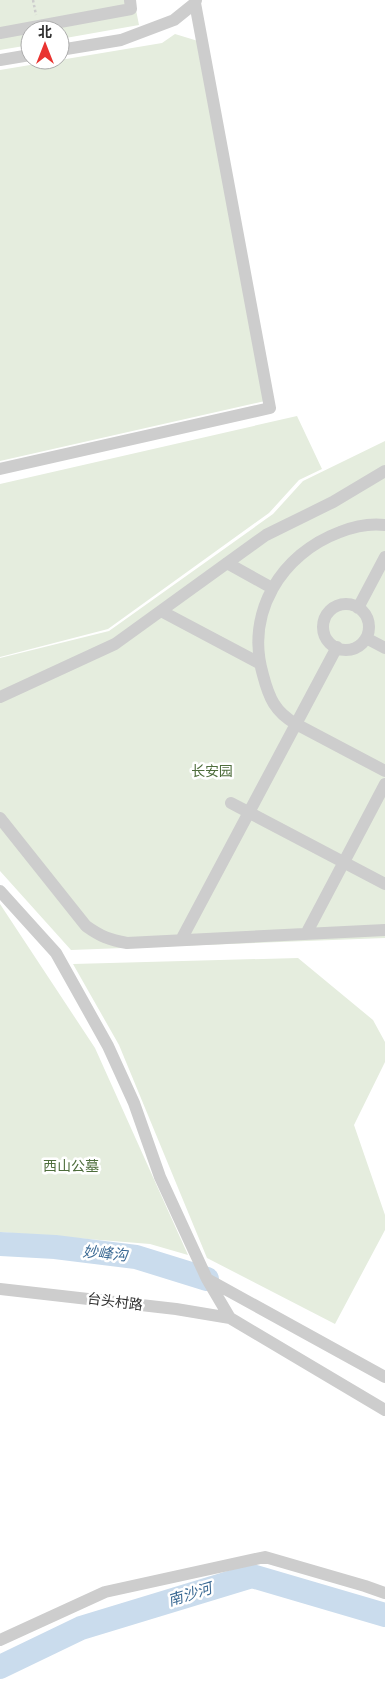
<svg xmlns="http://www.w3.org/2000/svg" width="385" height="1707" font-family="'Sofia Sans Condensed','Noto Sans SC',sans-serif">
<rect width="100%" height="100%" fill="#fff"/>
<path fill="#e5edde" d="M0,0h134l5,25 -79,14v-9h-30v15l-30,5z
M175,34l23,7 67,360 -265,60v-391l162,-27z
M297,416l25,53 -23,11 -30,33 -161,116 -108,28v-173z
M385,441v497l-314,12 -71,-79v-213l109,-27 164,-117 30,-33z
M0,904l95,144 93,207 -38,-11 -150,-12z
M298,958l75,62 12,22v20l-31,63 31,90v15l-50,94 -128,-66 -88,-213 -46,-81z"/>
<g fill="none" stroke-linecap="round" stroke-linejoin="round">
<path stroke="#cadced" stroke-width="24" d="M0,1244l55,3 81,10 71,22
M0,1667l81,-39 171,-52 133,39"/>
<path stroke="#cdcdcd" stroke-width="2.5" stroke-dasharray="2.5 2.5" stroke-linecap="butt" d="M33,0l3,15"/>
<path stroke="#cdcdcd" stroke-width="12" d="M0,33l131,-24 -1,-9
M60,50l61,-10 53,-20 21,-17 1,-3
M0,60l30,-5
M0,469l270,-61 -75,-405
M385,525c-16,-2 -30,1 -45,7 -59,22 -95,81 -77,143 6,23 12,37 33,49l89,47
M227,563l45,25
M323 627a23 23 0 1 1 46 0a23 23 0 1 1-46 0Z
M358,608l27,-51
M161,611l98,52
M366,638l19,10
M0,697l115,-53 151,-109 67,-33 52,-31
M231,803l154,81
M0,818l86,108c14,10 23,14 41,17l258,-13
M0,891l56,62 52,93 26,57 26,74 47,102 23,39 155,92
M306,934l79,-150
M181,940l156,-293
M207,1279l178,98
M0,1289l176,20 54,9
M0,1640l105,-48 160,-35 100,29 20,7"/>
</g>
<g text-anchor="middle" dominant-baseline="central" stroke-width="5" stroke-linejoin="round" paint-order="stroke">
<g font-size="14" fill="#4e6d3c" stroke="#fff">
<text x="212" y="771">长安园</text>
<text x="71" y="1166">西山公墓</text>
</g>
<g font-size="14" fill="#303030" stroke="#fff">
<text transform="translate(115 1302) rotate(7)">台头村路</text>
</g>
<g font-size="15" font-style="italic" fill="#3b6a94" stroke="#fff">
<text transform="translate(105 1254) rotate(5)">妙峰沟</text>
<text transform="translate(190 1595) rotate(-17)">南沙河</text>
</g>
</g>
<g transform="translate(45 45)"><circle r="24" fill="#ffffff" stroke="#acacac"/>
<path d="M0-4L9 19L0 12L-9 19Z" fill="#e93330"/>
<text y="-8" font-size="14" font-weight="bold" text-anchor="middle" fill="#303030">北</text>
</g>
</svg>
